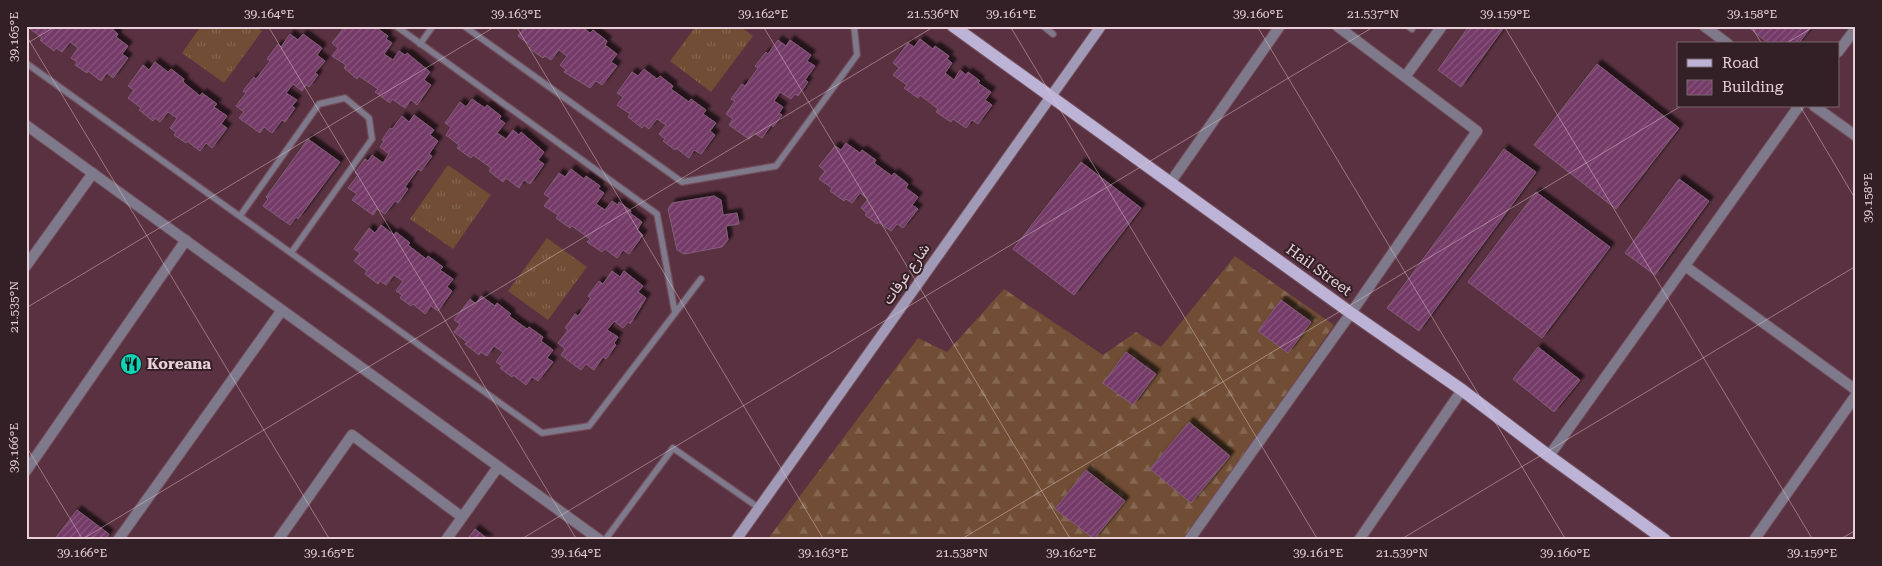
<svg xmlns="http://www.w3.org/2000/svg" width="1882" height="566" font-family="'Roboto Serif',Vazirmatn,serif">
<defs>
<pattern id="grass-tufts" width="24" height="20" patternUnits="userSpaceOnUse" patternTransform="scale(1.25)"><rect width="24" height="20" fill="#704d34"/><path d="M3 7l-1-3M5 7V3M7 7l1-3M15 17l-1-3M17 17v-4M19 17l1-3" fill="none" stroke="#846651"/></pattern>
<pattern id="forest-firs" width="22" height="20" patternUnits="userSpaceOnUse" patternTransform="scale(1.25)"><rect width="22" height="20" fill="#704d34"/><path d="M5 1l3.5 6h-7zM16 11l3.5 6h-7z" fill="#846651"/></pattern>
<pattern id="building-hatch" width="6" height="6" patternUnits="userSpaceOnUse" patternTransform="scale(1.25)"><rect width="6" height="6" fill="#753b68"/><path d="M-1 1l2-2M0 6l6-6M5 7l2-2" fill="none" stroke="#89567d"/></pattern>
<filter id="shadow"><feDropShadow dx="4.5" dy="-4.5" stdDeviation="1" flood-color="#0009"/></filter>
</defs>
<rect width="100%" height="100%" fill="#593140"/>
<path fill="url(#grass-tufts)" d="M201,26h54l7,5 -38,52 -42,-30z
M696,26h44l13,10 -42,56 -41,-31z
M448,165l43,30 -38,54 -43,-30z
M547,238l40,29 -39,53 -40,-29z"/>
<path fill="url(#forest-firs)" d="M1235,256l99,69 -149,215h-418l151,-202 29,14 57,-63 99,66 33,-23 25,15z"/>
<path fill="url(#building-hatch)" stroke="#815d78" filter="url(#shadow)" d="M31,26h78l9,8 -2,3 12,9 -6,8 6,4 -15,20 -6,-5 -6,8 -13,-10 -1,2 -12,-8 2,-3 -6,-4 7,-10 -8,-6 -8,10 -6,-4 -2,3 -14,-11 2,-2 -13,-10z
M345,26h24l3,3 2,-3 14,10 -2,3 6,4 -8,11 9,6 6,-9 6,4 2,-2 23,19 -6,8 7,5 -14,20 -6,-5 -6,8 -13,-9 -2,4 -15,-11 3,-3 -19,-13 -2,3 -13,-11 2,-3 -14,-9 6,-8 -6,-5z
M522,26h59l9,7 3,-3 14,11 -2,4 12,9 -6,8 6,4 -15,19 -6,-4 -6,7 -26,-16 2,-2 -6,-5 7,-9 -8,-6 -8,10 -6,-4 -2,2 -14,-10 2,-2 -13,-10 6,-8z
M1469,26h36l-44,61 -23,-17z
M1747,26h65l-14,18h-29z
M290,34l8,6 5,-6 19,14 -5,7 8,6 -10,12 3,2 -9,12 -3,-2 -4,6 -9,-7 -7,9 11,7 -5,6 3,2 -10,14 -3,-2 -10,13 -8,-6 -4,6 -21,-15 5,-6 -8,-6 10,-13 -3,-2 11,-14 2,2 14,-18 -3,-2 11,-15 3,3z
M920,39l13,10 2,-3 14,10 -2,3 5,4 -7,10 9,7 6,-10 6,5 2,-3 12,9 -2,2 13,9 -6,8 7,5 -14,19 -6,-4 -6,8 -13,-9 -2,3 -15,-10 2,-3 -18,-14 -2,3 -14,-10 3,-3 -14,-10 6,-7 -6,-5 15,-20 6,4z
M778,40l8,6 4,-6 21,15 -4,6 8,5 -10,14 3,2 -10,14 -3,-2 -4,5 -11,-7 -6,9 9,6 -4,6 3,2 -9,12 -2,-2 -9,13 -8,-5 -5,6 -20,-14 4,-6 -7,-5 9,-13 -4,-2 11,-15 3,2 13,-18 -3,-2 11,-14 2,2z
M155,62l13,10 3,-3 13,10 -1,3 17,14 2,-3 15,11 -3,3 13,9 -6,8 6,4 -15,20 -6,-5 -6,8 -13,-10 -1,2 -12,-8 2,-3 -6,-4 7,-10 -9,-6 -8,10 -5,-4 -2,3 -14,-11 2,-2 -13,-10 6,-8 -6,-4 15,-21 6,5z
M1597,64l82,64 -63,81 -82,-64z
M644,69l13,10 3,-3 13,10 -2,3 18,13 2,-3 15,11 -3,4 13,9 -6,8 5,4 -14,19 -7,-4 -5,8 -13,-10 -1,2 -12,-9 2,-2 -6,-5 7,-9 -9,-6 -8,10 -5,-4 -2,3 -14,-11 2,-3 -13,-9 6,-8 -6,-4 15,-21 6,4z
M472,99l13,9 2,-3 14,11 -2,3 6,4 -8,10 9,6 7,-9 6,5 2,-3 23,20 -6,8 6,4 -14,20 -6,-4 -5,8 -13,-10 -3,4 -14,-11 2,-3 -18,-13 -2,3 -14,-10 2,-3 -13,-10 5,-8 -6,-4 15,-21 6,5z
M414,115l20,15 -4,5 8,6 -9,13 3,2 -11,15 -3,-2 -13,18 3,2 -10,14 -3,-2 -10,13 -8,-5 -4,6 -21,-15 5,-6 -9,-6 10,-13 -3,-2 10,-14 3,2 4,-6 11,8 6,-9 -9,-7 4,-6 -2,-1 8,-12 2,1 10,-13 7,6z
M308,139l32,23 -42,57 -2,-2 -6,8 -27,-19 5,-7 -2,-2z
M846,143l14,10 2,-3 14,10 -2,3 18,13 2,-3 14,11 -2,4 12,9 -6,8 6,4 -15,19 -6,-4 -6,7 -13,-9 -1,2 -12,-9 2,-2 -6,-5 7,-9 -8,-6 -8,10 -6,-4 -2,2 -14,-10 2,-3 -13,-9 6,-8 -6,-5 16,-20 6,4z
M1504,149l32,23 -117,159 -32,-23z
M1081,162l60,46 -67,87 -61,-46z
M571,169l13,10 2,-3 14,10 -2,3 6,4 -8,11 9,6 7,-9 6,4 1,-3 12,9 -1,2 12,9 -5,8 6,5 -14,19 -6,-4 -6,8 -12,-9 -3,3 -15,-10 3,-3 -18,-13 -2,2 -14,-10 2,-3 -14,-9 6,-8 -6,-4 15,-21 6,4z
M1679,179l30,22 -54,74 -30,-22z
M1536,192l74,55 -68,91 -74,-56z
M714,196l7,4 2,15 14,-2 2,11 -13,2 2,14 -6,7 -38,7 -7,-4 -9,-41 4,-6z
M381,225l13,10 2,-3 14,11 -2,2 18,14 2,-3 15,11 -3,3 13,9 -6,8 5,4 -14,20 -7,-5 -6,8 -12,-10 -2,2 -11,-8 2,-3 -6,-4 7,-10 -9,-6 -8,10 -6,-4 -2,3 -13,-10 2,-3 -13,-10 6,-8 -6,-4 15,-21 6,5z
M612,271l8,6 4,-6 19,15 -5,6 8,6 -16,26 -2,-2 -5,6 -9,-7 -7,9 11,7 -4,6 2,2 -10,14 -3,-2 -9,13 -8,-6 -5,6 -20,-15 4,-6 -7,-6 10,-13 -3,-2 10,-14 3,2 13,-18 -3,-2 11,-15 4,3z
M481,296l14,10 2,-3 14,11 -2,2 18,13 2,-2 14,10 -2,4 12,9 -6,8 6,4 -15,19 -6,-4 -6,8 -13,-10 -1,2 -12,-9 2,-2 -6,-4 7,-10 -9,-6 -7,10 -6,-4 -2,3 -14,-11 2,-2 -13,-10 6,-8 -6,-4 16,-21 6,5z
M1281,300l30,22 -23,31 -30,-22z
M1538,347l42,33 -26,32 -41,-33z
M1126,352l30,22 -23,31 -30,-22z
M1189,422l41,34 -39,47 -41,-34z
M1086,470l39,31 -31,38 -39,-30z
M77,510l32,24 -4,6h-51z
M475,529l14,11h-22z"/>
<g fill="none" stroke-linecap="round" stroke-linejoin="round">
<g stroke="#734e5b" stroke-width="8">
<path id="lane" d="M396,26l261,188 18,99
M464,26l218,156 94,-16 81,-111 -3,-29
M1043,26l10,8
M1408,26l4,3
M420,44l13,-18
M26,63l516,370 47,-7 112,-147
M240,216l79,-112 26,-6 24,20 3,21 -81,114
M605,540l68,-92 86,60"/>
</g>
<g stroke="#734e5b" stroke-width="12">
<path id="street" d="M1704,26l24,18
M1838,52l18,-24
M1405,77l37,-51
M1814,106l42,30
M26,125l574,415
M1170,183l110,-157
M26,266l67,-93
M1685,266l171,124
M1549,456l250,-350
M26,471l160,-231
M118,540l164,-230
M278,540l74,-105 110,82
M446,540l52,-73
M1189,540l162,-227 126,-182 -140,-105
M1359,540l103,-150
M1754,540l102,-145"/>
</g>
<g stroke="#734e5b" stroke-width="12">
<path id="secondary" d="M736,540l365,-514"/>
</g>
<g stroke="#734e5b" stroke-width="14">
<path id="primary" d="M953,26l398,287 111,77 87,66 116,84"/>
</g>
<use href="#lane" stroke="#7e7a8c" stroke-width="5.5"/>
<use href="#street" stroke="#7e7a8c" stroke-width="10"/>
<use href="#secondary" stroke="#a19ab6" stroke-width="10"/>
<use href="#primary" stroke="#bcb3d7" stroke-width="12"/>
</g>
<path fill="none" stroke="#e9d0d8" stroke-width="1" stroke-opacity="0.45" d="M268,26l309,514M516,26l308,514M763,26l308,514M1010,26l308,514M1257,26l309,514M1504,26l309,514M1751,26l11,18M26,35l304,505M26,44l30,-18M1785,44l30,-18M1800,106l56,94M26,308l470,-282M26,446l57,94M81,540l854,-514M520,540l855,-514M960,540l721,-434M1400,540l456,-274M1839,540l17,-10"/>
<defs>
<g id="restaurant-disc" transform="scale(1.125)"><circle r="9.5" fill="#0cd5b5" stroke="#322026"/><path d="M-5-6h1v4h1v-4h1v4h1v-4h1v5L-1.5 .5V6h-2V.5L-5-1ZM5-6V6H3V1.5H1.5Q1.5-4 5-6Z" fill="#111"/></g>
</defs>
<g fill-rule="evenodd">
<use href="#restaurant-disc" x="131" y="364"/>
</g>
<g text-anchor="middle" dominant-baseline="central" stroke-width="4" stroke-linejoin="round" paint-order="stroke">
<g font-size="15" fill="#e9d0d8" stroke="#322026">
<text transform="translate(1319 270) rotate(36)">Hail Street</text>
<text transform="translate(906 274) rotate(-55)">شارع عرفات</text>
</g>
<g font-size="15" font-weight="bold" fill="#e9d0d8" stroke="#322026" text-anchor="start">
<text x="147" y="364">Koreana</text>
</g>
</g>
<rect width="1882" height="566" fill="none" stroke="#322026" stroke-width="55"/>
<rect x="1677" y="42" width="162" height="65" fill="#322026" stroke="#7b666d"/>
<rect x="1687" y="59" width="25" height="8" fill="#bcb3d7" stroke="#7b666d"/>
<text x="1722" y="68" font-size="15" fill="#e9d0d8">Road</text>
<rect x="1687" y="80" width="25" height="15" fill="url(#building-hatch)" stroke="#7b666d"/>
<text x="1722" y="92" font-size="15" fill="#e9d0d8">Building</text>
<rect x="28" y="28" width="1826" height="510" fill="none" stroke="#e9d0d8" stroke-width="2"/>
<g font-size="12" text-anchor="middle" fill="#e9d0d8">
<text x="269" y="18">39.164°E</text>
<text x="516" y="18">39.163°E</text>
<text x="763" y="18">39.162°E</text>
<text x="933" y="18">21.536°N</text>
<text x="1011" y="18">39.161°E</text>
<text x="1258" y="18">39.160°E</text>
<text x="1373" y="18">21.537°N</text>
<text x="1505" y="18">39.159°E</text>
<text x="1752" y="18">39.158°E</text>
<text transform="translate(14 37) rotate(-90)" y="4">39.165°E</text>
<text transform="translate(1868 198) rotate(-90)" y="4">39.158°E</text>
<text transform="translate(14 307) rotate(-90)" y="4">21.535°N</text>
<text transform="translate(14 448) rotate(-90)" y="4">39.166°E</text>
<text x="82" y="557">39.166°E</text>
<text x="329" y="557">39.165°E</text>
<text x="576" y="557">39.164°E</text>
<text x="823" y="557">39.163°E</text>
<text x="962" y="557">21.538°N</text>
<text x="1071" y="557">39.162°E</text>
<text x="1318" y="557">39.161°E</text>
<text x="1402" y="557">21.539°N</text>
<text x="1565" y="557">39.160°E</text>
<text x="1812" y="557">39.159°E</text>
</g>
</svg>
